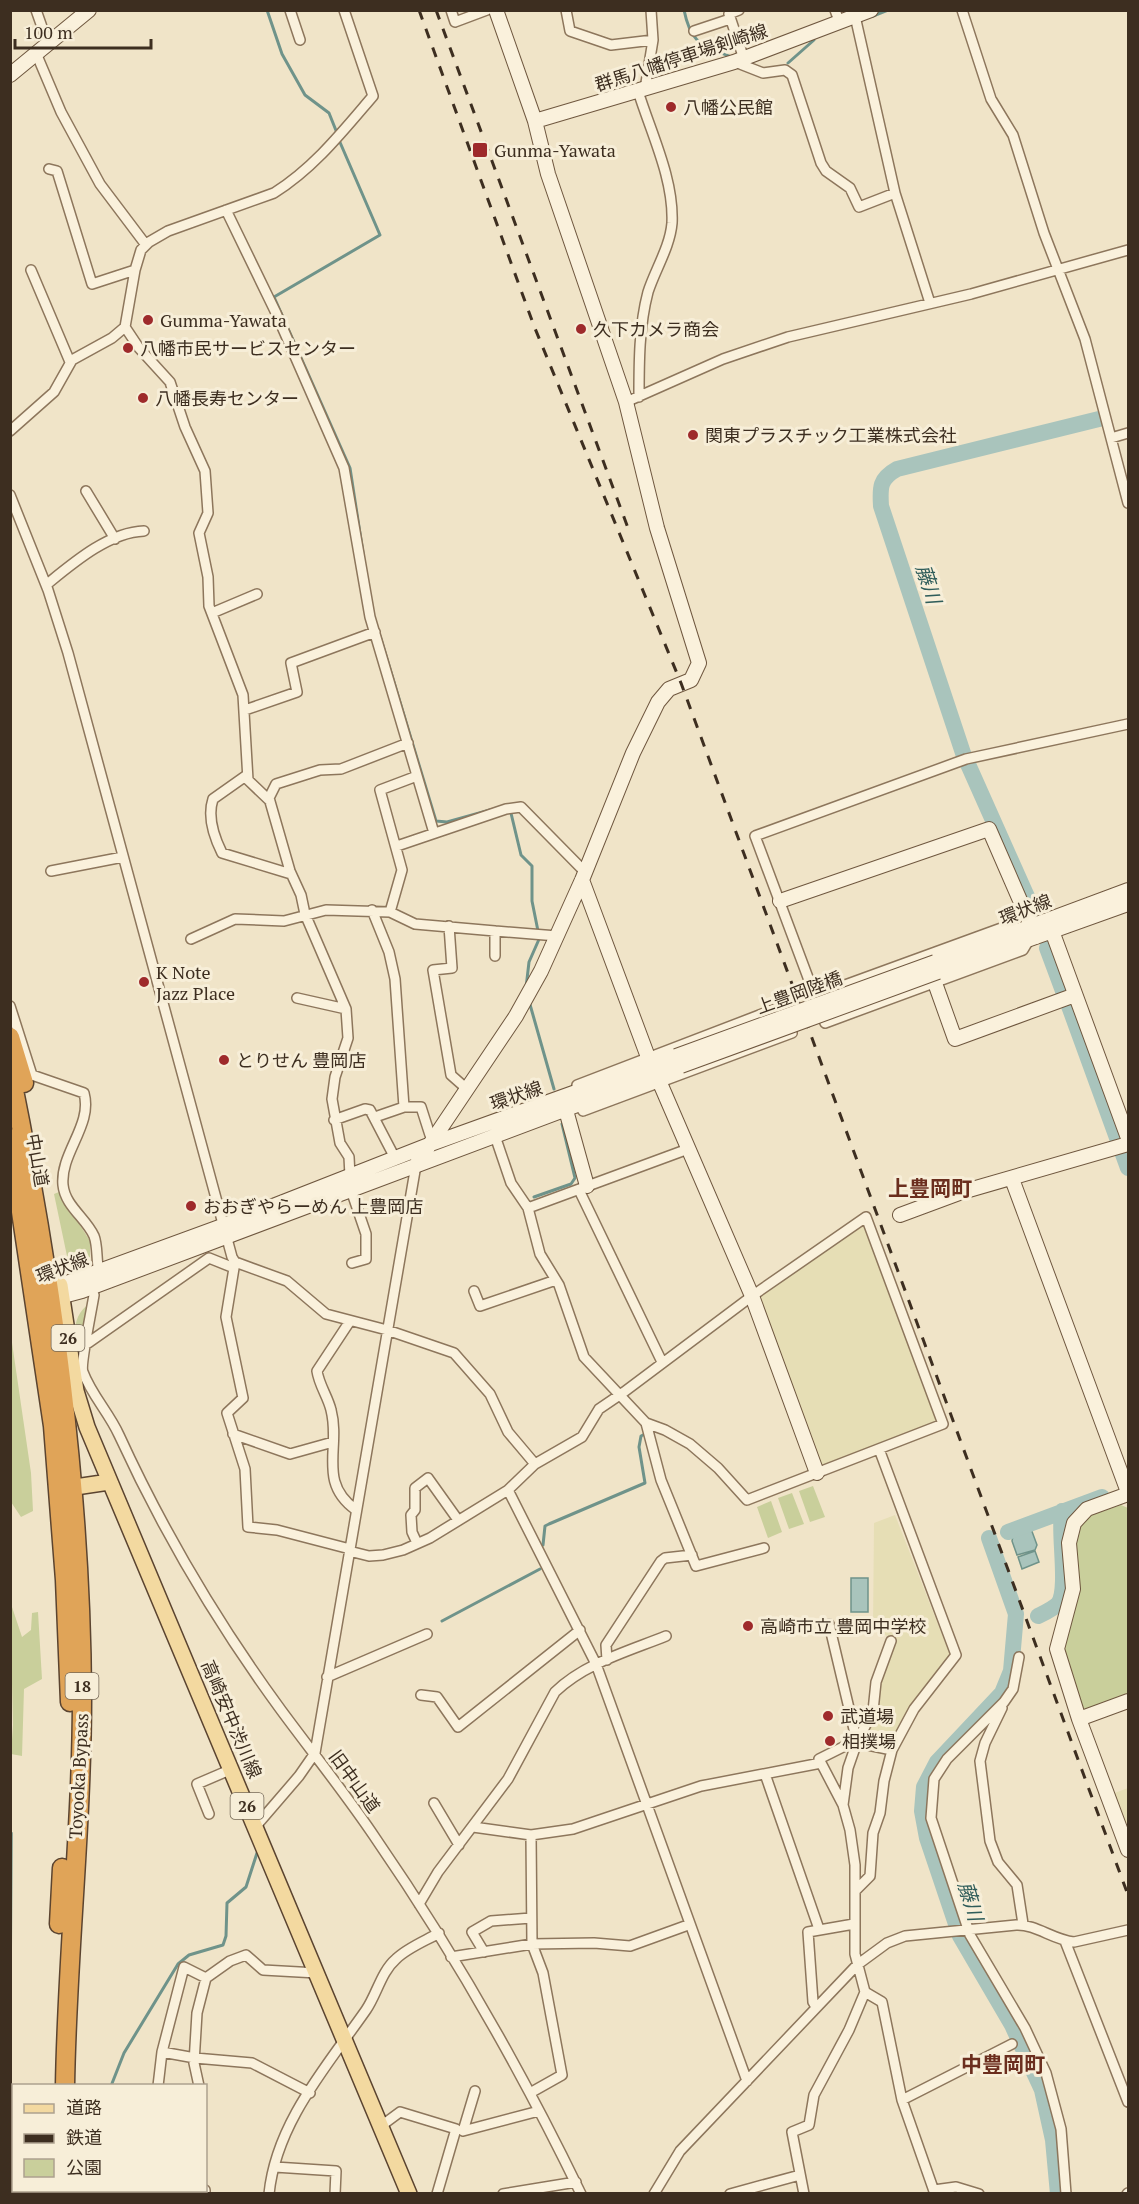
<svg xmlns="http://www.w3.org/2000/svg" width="1139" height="2204" font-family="'PT Serif','Noto Sans JP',serif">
<rect width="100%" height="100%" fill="#f0e4c8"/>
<path fill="#e6deb5" d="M861,1225l4,1 73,192 -2,5 -111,42 -6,-1 -61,-161 2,-8z
M895,1515l55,140 -1,5 -15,14 -43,72 -27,-5 12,-22 5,-35 16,-44 -24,-10 1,-107z
M1128,1788v34l-4,2 -12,-30z"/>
<path fill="#c9cf9b" d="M59,1192l31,49v22l-15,2 -8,-9 -13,-62z
M90,1303l-11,54h-1c-3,-21 -8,-40 12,-54z
M10,1329l21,144 2,38 -12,6 -10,-15z
M813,1486l12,31 -15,5 -11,-31z
M792,1493l12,31 -15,5 -11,-31z
M771,1501l11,31 -14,6 -11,-31z
M1121,1505l7,3v188l-40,14 -7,-3 -18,-57 16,-61 -3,-47 3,-16 10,-10z
M10,1601l12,36 9,-7 1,-17 6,-1 4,67 -18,10 -2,67 -11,-2 2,-29z"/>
<path fill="#a9c4bc" stroke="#6f938a" stroke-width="1.5" d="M1030,1526l7,19 -2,5 -18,5 -5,-14 2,-10z
M1035,1551l4,11 -17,7 -4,-12z
M851,1578h17v34h-17z
M11,1833h1l-1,154 -1,-154z"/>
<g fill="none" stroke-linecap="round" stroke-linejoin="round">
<path stroke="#6f938a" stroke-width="3" d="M267,10l15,44 23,41 24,18 8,20
M684,10c7,34 17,34 47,47
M873,16l15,-6
M788,63l26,-23
M339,140l41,95 -106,62 76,171 13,85
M380,636l56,185 11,1 43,-12
M510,809l11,46 11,11v35l6,30
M526,988l3,-26 11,-25
M529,1001l25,88
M534,1197l37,-13 4,-6 -13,-54
M543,1545l2,-19 4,-2 96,-41 -6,-36 2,-11 4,-2
M442,1621l98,-52
M111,2086l13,-33 54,-89 11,-9 34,-10 3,-9 1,-33 19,-16 11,-34
M96,2194l1,-4"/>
<path stroke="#a9c4bc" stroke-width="16" d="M1033,910l-70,-157 -82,-247c-1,-18 -2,-27 16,-37l202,-50
M1047,948l16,43
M1069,1006l59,162
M1008,1532l94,-35
M989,1538l27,76 -5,57 -9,22 -65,69 -13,25 -2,24 5,27 33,98 52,89 30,65 11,50 5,54
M1038,1616c6,-3 15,-7 20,-12 11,-15 0,-70 4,-93"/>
<g stroke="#8d765c" stroke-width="12">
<path id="street" d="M36,10l12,34
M290,10l10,30
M451,10l4,12 32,-12
M566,10l4,21 41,14 42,-5
M739,10l-10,4 15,45
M835,10l4,11
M962,10l29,89 22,36 31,98 41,106 43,164
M855,16l40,177 35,110
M694,31l36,-12
M36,53l25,59 39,72 46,61
M735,62l28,11 22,-3 7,5 29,88 5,8 24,17 9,19 36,-14
M645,89l8,-49 -2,-30
M638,91c13,42 36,88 34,132 -2,24 -17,47 -24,69 -9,34 -9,71 -9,105
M49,169l8,2 35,113 43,-14
M226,210l50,103 68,155 26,149 64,216
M31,270l39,92
M125,327l14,21 31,34 15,45 20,44 3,42 -9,20 9,44 1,29 34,89 5,85 22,21
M626,402l97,-43 65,-22 183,-43 157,-44
M10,431l44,-39 18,-32 40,-22 13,-11 10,-57 6,-20 8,-8 19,-11 106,-38c40,-25 69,-62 99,-97l-29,-86
M1111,438l17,-5
M86,491l29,48
M10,495l38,95 20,63 164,604 3,5 52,19 39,33 61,16 67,23 36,41 18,38 27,32
M46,585c27,-22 63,-53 98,-54
M212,613l45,-19
M245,710l52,-18 -6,-29 84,-31
M247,775l-34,24c-6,18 1,38 9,54l69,21
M397,846l109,-37 15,-2 64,65
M51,871l72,-14
M372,910l17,42 6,27 9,128
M390,912l12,-42 -22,-80 37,-14
M449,926l3,42 -19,2 18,105 17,15
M495,931l62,5
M191,939l44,-20 49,2 42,-11 64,2 25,12 80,7v25
M1029,940l-6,10 -198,73 -70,-187 211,-77 162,-35
M815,996l192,-70 8,1 4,4
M297,998l49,11
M10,1006l22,69
M21,1082l11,-7 52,18c9,32 -24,60 -21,92 2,21 23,33 31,51 4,10 2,24 5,36
M577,1085l206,-79 9,27 -209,78 -4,-6
M375,1117l29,-10h17l9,28h7
M334,1120l31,-11 5,1 25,48
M350,1176l-1,-19 -9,-14 -8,-44 3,-22 13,-39 -2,-29 -41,-95 -4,-19 -11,-24 -21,-73 7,-14 44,-14 21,-1 67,-26
M351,1190l15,44v25l-14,4
M579,1190l83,172
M528,1208l160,-59
M235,1262l-9,55 17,81 -16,15 18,56 3,58 29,3 73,19
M91,1287l3,8c-2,13 -14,70 -11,77 8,22 26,41 36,63 44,96 99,189 162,275 31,42 64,83 93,126 78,113 147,234 207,358
M474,1291l6,15 76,-26
M350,1321l-33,50c2,14 11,26 14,39 10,38 -14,72 25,100
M88,1343l121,-85 25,10
M646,1423l15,57 35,86 68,-18
M233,1434l57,20 43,-12
M508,1490l88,174 151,417
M417,1543l-5,-11 -1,-17 4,-5v-22l13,-10 30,42
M349,1551l20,5 14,-1 20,-5 27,-12 78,-48 27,-26 47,-27 17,-28 25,-17 128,-96 114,-79 77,207 -196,76 -29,-32 -28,-24 -25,-14 -19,-7 -62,-66 -25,-72 -19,-31 -12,-46 -17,-25 -17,-50
M829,1624l28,118
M1019,1657l-6,32 -9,13 -57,57 -13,20 -3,39 39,117 55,93 21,45 15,56 5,65
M607,1660l-1,-15 55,-84 4,-3 27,-3
M327,1677l100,-43
M421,1695l16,2 21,30 122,-97
M1002,1708l-17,35 -5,18 10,80 8,21 19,23 6,39
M892,1750l-39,-8 -34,17 24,46 7,25 5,35v89l10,38 17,10 20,98 33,94
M765,1774l54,155
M434,1803l25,42
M843,1805l5,-37 9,-26 16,-31 3,-29 15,-41
M209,1814l-12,-30 35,-15
M256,1826l43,-50 16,-23 101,-588
M473,1827l58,8 42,-6 128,-43 120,-23
M855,1891l15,-15 3,-43 7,-20 4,-32 8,-31 22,-41 42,-54 -77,-206
M419,1904l19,-32 70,-93 47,-87c30,-29 74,-41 111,-56
M1065,1941l63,161
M484,1952l-12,-20 19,-11 40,-3
M451,1957l81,-13 62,-1 36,3 58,-21
M816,2007l-3,-5 -5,-70 46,-8
M162,2052l33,6 57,5 58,30
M158,2086l4,-34 22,-85 22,11
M199,2086l-5,-23 3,-50 9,-35 24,-17 16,-6 17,15 54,3
M475,2091l-12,40 76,-20
M530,2093l32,-18 -19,-102 -11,-29 -1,-109
M902,2100l110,-56
M381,2126l19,-14 56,17 -19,65
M275,2167l61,4 -1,23
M205,2190v4
M934,2190l22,-3 23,7
M117,2194l1,-4
M269,2194c7,-71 58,-128 97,-184 11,-16 15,-38 30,-51 11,-11 29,-18 43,-26
M503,2194l73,-12
M654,2194l26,-43 177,-186 30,-22 18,-7 111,-11c20,-1 37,15 58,17l54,-12
M730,2194l70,-19
M804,2194l-12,-62 17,-7 5,-30 35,-65 16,-38
M1127,2194l1,-1"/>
</g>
<g stroke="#6f573f" stroke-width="16">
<path id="secondary" d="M10,75l79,-65
M535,121l199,-59 137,-52
M582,880l66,177
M780,901l209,-72 47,108
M1048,920l80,218
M935,962l193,-72
M938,972l190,-68
M935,983l20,56 120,-44
M660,1083l92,213 65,177
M564,1103l23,83
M416,1165l100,-149 25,-45 41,-91 51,-127 25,-51 11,-13 22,-9 8,-17 -42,-135 -31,-126 -78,-228 -13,-53 -39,-111
M1012,1179l116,313
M900,1215l62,-23 166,-48
M50,1289l172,-63 209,-82 245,-88
M52,1299l30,-8 599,-225
M1128,1494l-41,15 -13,14 -5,20 4,46 -16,60 22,70 49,131
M1079,1719l49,-18"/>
</g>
<g stroke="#5b4430" stroke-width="18">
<path id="primary" d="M60,1285l16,106 11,36 322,767
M62,1489l47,-7"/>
</g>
<g stroke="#5b4430" stroke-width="21">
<path id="highway" d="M10,1037l14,46
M10,1070c42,207 71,415 72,626 0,130 -15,260 -17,390
M10,1138l43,288 12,154 5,122
M59,1924l3,-56
M65,2190v4"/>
</g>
<use href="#street" stroke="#faf1dc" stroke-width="9"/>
<use href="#secondary" stroke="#faf1dc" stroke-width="14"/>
<use href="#primary" stroke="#f3d9a0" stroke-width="15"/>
<use href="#highway" stroke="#e0a458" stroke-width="18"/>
<path stroke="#3d2e20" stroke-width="3" stroke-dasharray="10 10" stroke-linecap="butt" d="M419,10l115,316 147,357 447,1212
M436,10l192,518"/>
<g stroke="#6f573f" stroke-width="16" stroke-linecap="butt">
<path id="secondary-bridge" d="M676,1056l259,-94
M681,1066l257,-94"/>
</g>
<use href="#secondary-bridge" stroke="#faf1dc" stroke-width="14"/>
</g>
<g fill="#9e2a2b" stroke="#f7eed8" stroke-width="2">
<circle cx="671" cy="107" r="6"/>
<rect x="472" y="142" width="16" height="16" rx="3"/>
<circle cx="148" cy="320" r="6"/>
<circle cx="581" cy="329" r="6"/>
<circle cx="128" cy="348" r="6"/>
<circle cx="143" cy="398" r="6"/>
<circle cx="693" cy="435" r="6"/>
<circle cx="144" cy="982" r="6"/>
<circle cx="224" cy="1060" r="6"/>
<circle cx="191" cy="1206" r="6"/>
<circle cx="748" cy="1626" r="6"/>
<circle cx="828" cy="1716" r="6"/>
<circle cx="830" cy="1741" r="6"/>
</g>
<g text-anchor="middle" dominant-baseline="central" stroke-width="6" stroke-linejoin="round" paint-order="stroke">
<g fill="#f7eed8" stroke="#756857" stroke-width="1.5">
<rect x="51.5" y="1325" width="33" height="26" rx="4.5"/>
<rect x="65.5" y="1673" width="33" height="26" rx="4.5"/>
<rect x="230.5" y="1793" width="33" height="26" rx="4.5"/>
</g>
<g font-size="16" font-weight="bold" fill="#3d2e20">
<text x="68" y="1338">26</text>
<text x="82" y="1686">18</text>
<text x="247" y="1806">26</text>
</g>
<g font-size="18" fill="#3d2e20" stroke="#f7eed8">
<text transform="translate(681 57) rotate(-18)">群馬八幡停車場剣崎線</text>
<text transform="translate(1025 909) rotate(-21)">環状線</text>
<text transform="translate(799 992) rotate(-20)">上豊岡陸橋</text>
<text transform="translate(516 1095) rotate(-19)">環状線</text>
<text transform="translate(38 1160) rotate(80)">中山道</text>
<text transform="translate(62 1267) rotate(-21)">環状線</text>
<text transform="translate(232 1719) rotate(67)">高崎安中渋川線</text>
<text transform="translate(78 1776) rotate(-87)">Toyooka Bypass</text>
<text transform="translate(355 1781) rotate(54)">旧中山道</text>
</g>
<g font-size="18" fill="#3d2e20" stroke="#f7eed8" text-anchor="start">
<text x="683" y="107">八幡公民館</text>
<text x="494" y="150">Gunma-Yawata</text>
<text x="160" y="320">Gumma-Yawata</text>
<text x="593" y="329">久下カメラ商会</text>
<text x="140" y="348">八幡市民サービスセンター</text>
<text x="155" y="398">八幡長寿センター</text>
<text x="705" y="435">関東プラスチック工業株式会社</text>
<text x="156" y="972">K Note<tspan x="156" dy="21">Jazz Place</tspan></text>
<text x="236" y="1060">とりせん 豊岡店</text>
<text x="203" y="1206">おおぎやらーめん 上豊岡店</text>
<text x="760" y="1626">高崎市立 豊岡中学校</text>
<text x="840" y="1716">武道場</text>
<text x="842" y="1741">相撲場</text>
</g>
<g font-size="20" font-style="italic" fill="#2f5d5a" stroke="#f7eed8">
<text transform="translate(929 584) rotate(72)">藤川</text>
<text transform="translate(971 1901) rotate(73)">藤川</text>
</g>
<g font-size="21" font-weight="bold" fill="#6b2e1e" stroke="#f7eed8">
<text x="930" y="1188">上豊岡町</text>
<text x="1003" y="2064">中豊岡町</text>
</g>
</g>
<rect width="1139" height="2204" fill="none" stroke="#3d2e20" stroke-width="24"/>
<rect x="12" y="2084" width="195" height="108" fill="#f7eed8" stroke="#ada18e" stroke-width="1.5"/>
<rect x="24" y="2104" width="30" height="9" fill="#f3d9a0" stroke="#ada18e" stroke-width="1.5"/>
<text x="66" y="2114" font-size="18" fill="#3d2e20">道路</text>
<rect x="24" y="2134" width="30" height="9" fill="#3d2e20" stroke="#ada18e" stroke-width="1.5"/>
<text x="66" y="2144" font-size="18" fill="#3d2e20">鉄道</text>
<rect x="24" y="2159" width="30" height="18" fill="#c9cf9b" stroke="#ada18e" stroke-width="1.5"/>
<text x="66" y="2174" font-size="18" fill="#3d2e20">公園</text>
<path d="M15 39v9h136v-9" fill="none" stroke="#3d2e20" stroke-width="3"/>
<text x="24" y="39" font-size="18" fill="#3d2e20" stroke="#f7eed8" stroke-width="4.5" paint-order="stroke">100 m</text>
</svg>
